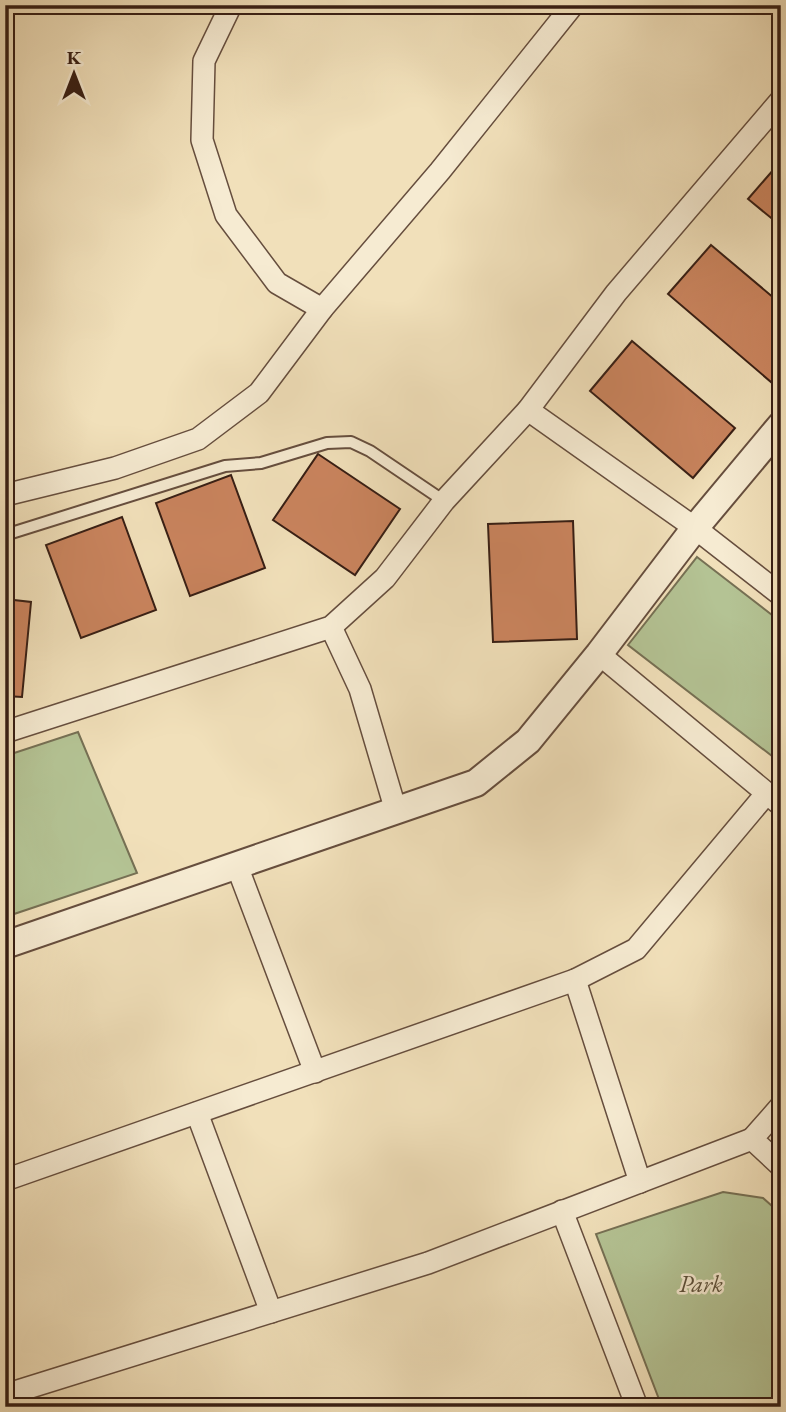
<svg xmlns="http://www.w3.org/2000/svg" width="786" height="1412" viewBox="0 0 786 1412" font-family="'EB Garamond',serif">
<rect width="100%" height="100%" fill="#f1e0ba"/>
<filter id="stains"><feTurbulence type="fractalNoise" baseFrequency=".00286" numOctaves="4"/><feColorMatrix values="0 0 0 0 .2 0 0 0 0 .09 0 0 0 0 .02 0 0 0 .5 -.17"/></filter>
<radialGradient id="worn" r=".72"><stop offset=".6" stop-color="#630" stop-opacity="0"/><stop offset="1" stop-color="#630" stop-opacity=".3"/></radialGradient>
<!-- green -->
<g fill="#b4c394" stroke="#767054" stroke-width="2">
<path d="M697 557 781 622V763L628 645Z"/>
<path d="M78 732 137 873 5 917V756Z"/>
<path d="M723 1192 763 1198 781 1214V1407H662L596 1234Z"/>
</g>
<!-- building -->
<g fill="#ca845e" stroke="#371e14" stroke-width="2">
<path d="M781 161V226L748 199Z"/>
<path d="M711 245 781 304V371L771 382 668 294Z"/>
<path d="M632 341 735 428 693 478 590 391Z"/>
<path d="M318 454 400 509 355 575 273 520Z"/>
<path d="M231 475 265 568 190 596 156 503Z"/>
<path d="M122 517 156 610 81 638 46 545Z"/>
<path d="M573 521 577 639 493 642 488 524Z"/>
<path d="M5 599 31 602 22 697 5 696Z"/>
</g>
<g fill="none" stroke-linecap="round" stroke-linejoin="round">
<defs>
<path id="service" d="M5 535 225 466 261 463 327 443 351 442 370 451 444 501"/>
<g id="minor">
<path d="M231 5 204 61 202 140 226 215 277 283 322 309"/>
<path d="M528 410 695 528 781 595"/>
<path d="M5 495 115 468 198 439 259 393 322 309 440 171 573 5"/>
<path d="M331 627 360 689 396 811"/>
<path d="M599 654 781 805"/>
<path d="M5 732 331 627 385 578 444 501 528 410 616 293 781 100"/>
<path d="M237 866 315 1072"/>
<path d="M575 980 640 1182"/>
<path d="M781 1106 752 1139 781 1166"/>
<path d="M197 1113 271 1312"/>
<path d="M5 1180 575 980 636 949 766 794"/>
<path d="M562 1211 637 1407"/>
<path d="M5 1395 428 1263 752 1139"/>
</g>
<path id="tertiary" d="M5 945 476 783 528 741 599 654 695 528 781 425"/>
</defs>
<!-- service casing -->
<use href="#service" stroke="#664e3e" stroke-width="14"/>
<!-- minor casing -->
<use href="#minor" stroke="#664e3e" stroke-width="24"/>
<!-- tertiary casing -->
<use href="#tertiary" stroke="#664e3e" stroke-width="30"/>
<!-- service -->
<use href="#service" stroke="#f6ebd2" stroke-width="10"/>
<!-- minor -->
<use href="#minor" stroke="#f6ebd2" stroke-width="21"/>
<!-- tertiary -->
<use href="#tertiary" stroke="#f6ebd2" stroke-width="26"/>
</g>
<g text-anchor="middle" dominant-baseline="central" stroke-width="5" stroke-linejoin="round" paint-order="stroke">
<!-- park labels -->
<g font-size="24" font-style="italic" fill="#5c503a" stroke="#f6ebd2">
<text x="701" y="1283">Park</text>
</g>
</g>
<!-- margin -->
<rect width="786" height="1412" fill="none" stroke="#f1e0ba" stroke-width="28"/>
<rect x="7" y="7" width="772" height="1398" fill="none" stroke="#371e14" stroke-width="3.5"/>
<rect x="14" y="14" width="758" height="1384" fill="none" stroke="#371e14" stroke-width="2"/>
<!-- north arrow -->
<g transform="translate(74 74)" stroke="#f6ebd2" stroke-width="5" paint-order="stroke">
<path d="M0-5L12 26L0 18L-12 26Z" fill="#371e14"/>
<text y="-10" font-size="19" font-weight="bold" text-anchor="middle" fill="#371e14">K</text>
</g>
<rect width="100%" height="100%" filter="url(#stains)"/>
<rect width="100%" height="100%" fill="url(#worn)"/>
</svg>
